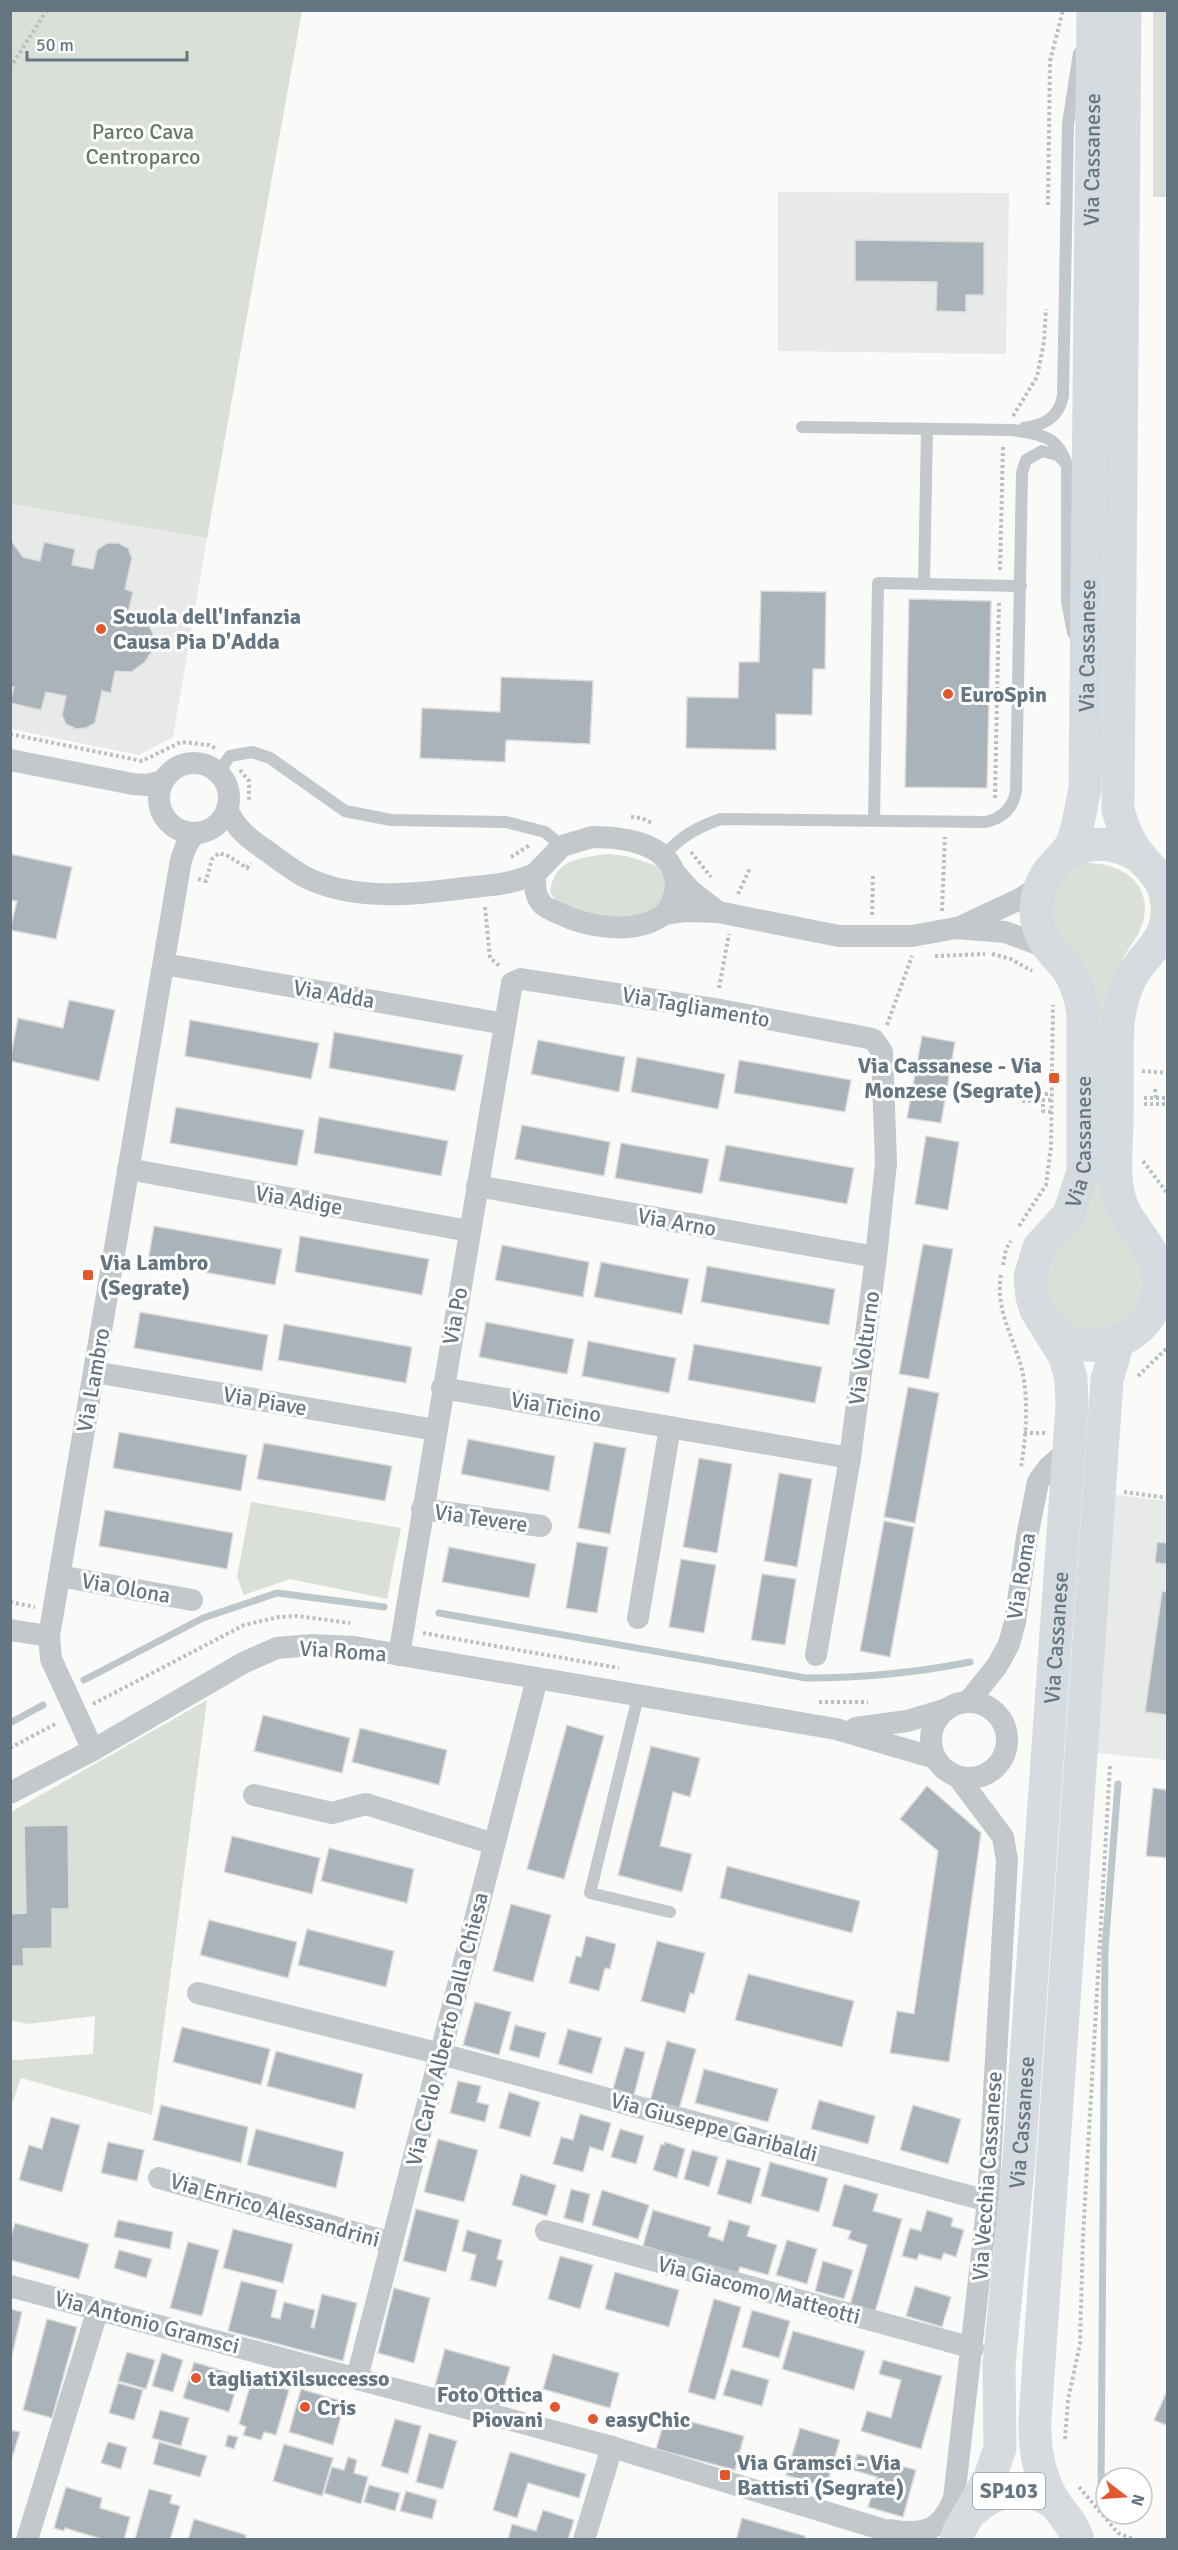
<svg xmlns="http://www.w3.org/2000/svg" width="1178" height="2550" viewBox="0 0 1178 2550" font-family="Signika,sans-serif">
<rect width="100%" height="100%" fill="#fafaf8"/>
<!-- built -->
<g fill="#e8e9e9">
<path d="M778 192 1009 193 1006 354 778 351Z"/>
<path d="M10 504 207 538 173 737 139 755 11 729Z"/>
<path d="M1109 1494 1167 1501V1760L1097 1753Z"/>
</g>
<!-- green -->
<g fill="#dadfd7">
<path d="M10 11H302L207 538 11 504Z"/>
<rect x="1153" y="11" width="14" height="186"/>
<path d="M607 854 626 856 658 866 671 890 652 912 607 921 557 901 550 893C554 859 579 858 607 854Z"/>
<path d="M1088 863C1122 863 1153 884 1143 922 1139 937 1126 950 1120 964L1112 1093 1147 1280 1132 1318 1093 1334 1051 1313 1041 1275 1089 1189 1058 935C1043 902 1055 876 1088 863Z"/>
<path d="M251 1502 401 1528 387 1599 290 1579 244 1595 237 1577Z"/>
<path d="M207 1700 152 2115 21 2078 11 2107V2059L17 2060 93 2054 95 2016 28 2024 11 2020V1812Z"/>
</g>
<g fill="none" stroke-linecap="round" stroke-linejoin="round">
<!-- stream -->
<g stroke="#bbc7cb" stroke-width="7">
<path d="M439 1613 806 1678C862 1678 915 1673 970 1662"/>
<path d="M84 1680 203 1618 277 1593 384 1607"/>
<path d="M10 1723 43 1705"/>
<path d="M1101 2489 1105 1949 1118 1784"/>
</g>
</g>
<!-- building -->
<g fill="#aab3b9" stroke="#dcdcda" stroke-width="1.5">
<path d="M855 240 984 242V295H966V312L936 311 937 282 855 281Z"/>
<path d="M10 539 23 557 40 561 44 542 75 549 72 565 93 569 97 550 107 543H118L128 548 132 558 125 589 133 592 128 613 146 619 153 634V650L144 663 131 672 115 671 111 693 102 691 95 723 86 728 76 729 66 724 62 715 66 696 46 692 41 710 10 703 14 687H10Z"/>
<path d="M761 591 826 592 825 669H813L812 715 776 714V750L686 748 687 697 738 698 739 662H759Z"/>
<path d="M909 599 991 601 987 788 905 787Z"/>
<path d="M501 677 593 681 590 744 506 740 505 762 420 758 422 708 500 712Z"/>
<path d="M10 854 72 867 56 939 10 930 17 901 10 900Z"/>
<path d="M69 1000 115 1010 99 1081 10 1061 18 1018 63 1028Z"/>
<path d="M190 1020 319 1043 311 1079 185 1056Z"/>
<path d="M334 1032 463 1055 455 1091 329 1068Z"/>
<path d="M922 1036 955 1042 941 1123 907 1118Z"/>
<path d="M538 1040 625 1057 619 1092 531 1074Z"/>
<path d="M637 1057 725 1074 718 1109 631 1092Z"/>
<path d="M739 1060 851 1080 845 1112 734 1093Z"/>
<path d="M176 1107 304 1130 297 1166 170 1143Z"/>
<path d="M319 1117 448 1141 441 1176 314 1153Z"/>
<path d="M522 1125 610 1142 604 1176 515 1159Z"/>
<path d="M926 1136 959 1142 948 1210 915 1204Z"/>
<path d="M621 1143 709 1159 702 1194 615 1178Z"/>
<path d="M726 1145 854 1168 847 1204 719 1181Z"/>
<path d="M154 1226 282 1249 275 1285 148 1262Z"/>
<path d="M300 1236 429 1259 422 1295 295 1272Z"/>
<path d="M923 1244 953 1249 929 1379 899 1374Z"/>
<path d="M502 1245 589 1262 583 1297 495 1280Z"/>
<path d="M601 1262 689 1279 682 1314 594 1297Z"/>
<path d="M707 1266 835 1289 829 1325 701 1302Z"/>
<path d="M140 1312 268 1335 262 1371 134 1348Z"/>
<path d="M486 1322 574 1339 567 1374 479 1357Z"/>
<path d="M284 1324 412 1347 406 1383 278 1360Z"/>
<path d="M588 1341 676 1358 669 1393 582 1376Z"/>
<path d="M694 1344 822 1367 815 1403 688 1380Z"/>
<path d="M908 1387 939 1393 915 1523 884 1517Z"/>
<path d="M119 1432 247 1455 241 1491 113 1468Z"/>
<path d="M468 1439 555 1456 549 1491 461 1474Z"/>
<path d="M594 1442 626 1448 610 1534 578 1528Z"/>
<path d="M264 1443 392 1466 385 1501 257 1479Z"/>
<path d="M699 1458 732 1464 717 1553 683 1547Z"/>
<path d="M779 1473 812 1479 797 1567 764 1561Z"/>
<path d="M105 1510 233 1533 227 1569 99 1546Z"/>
<path d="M884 1521 914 1527 890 1657 860 1651Z"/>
<path d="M577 1542 608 1547 597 1613 566 1608Z"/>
<path d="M1157 1542 1168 1543V1564L1155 1563Z"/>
<path d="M449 1547 536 1564 529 1598 442 1582Z"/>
<path d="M681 1559 716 1565 704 1633 669 1627Z"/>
<path d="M762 1574 796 1579 785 1645 751 1640Z"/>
<path d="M1162 1591 1168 1592V1715L1145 1712Z"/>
<path d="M263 1715 350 1738 342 1773 254 1751Z"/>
<path d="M567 1725 604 1736 564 1879 527 1869Z"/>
<path d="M360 1728 447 1750 439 1785 352 1762Z"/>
<path d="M651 1746 700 1758 690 1797 673 1792 660 1846 692 1854 682 1892 618 1875Z"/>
<path d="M927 1786 981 1833 949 2062 890 2053 897 2011 914 2014 938 1851 900 1819Z"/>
<path d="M1153 1788 1168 1790V1858L1146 1856Z"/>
<path d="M68 1825 69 1909H52V1948L23 1949 24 1966H10V1914L26 1913 24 1826Z"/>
<path d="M232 1836 320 1858 312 1894 224 1872Z"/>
<path d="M329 1848 414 1869 407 1903 321 1881Z"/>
<path d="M727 1866 860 1901 852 1933 720 1898Z"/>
<path d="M511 1904 551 1915 533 1982 493 1971Z"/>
<path d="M209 1920 297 1942 288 1978 200 1955Z"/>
<path d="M307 1929 394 1951 386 1987 298 1965Z"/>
<path d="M586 1936 616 1944 610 1969 605 1968 599 1991 569 1983 576 1956 581 1957Z"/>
<path d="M657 1941 705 1953 694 1994 690 1993 685 2013 641 2001Z"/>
<path d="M748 1974 854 2001 842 2047 735 2020Z"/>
<path d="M475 2002 511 2012 499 2055 463 2045Z"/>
<path d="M515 2025 546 2033 539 2058 509 2050Z"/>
<path d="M182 2027 270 2049 261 2085 173 2062Z"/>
<path d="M568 2029 602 2038 592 2074 558 2064Z"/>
<path d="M667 2041 696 2049 679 2109 650 2101Z"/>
<path d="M625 2047 645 2052 634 2095 613 2089Z"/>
<path d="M276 2051 363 2074 355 2109 267 2086Z"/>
<path d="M704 2069 778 2089 768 2122 695 2103Z"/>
<path d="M458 2081 481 2086 477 2102 489 2105 485 2122 450 2113Z"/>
<path d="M509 2092 540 2102 530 2137 499 2128Z"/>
<path d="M819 2100 875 2116 868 2144 811 2129Z"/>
<path d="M161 2105 248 2127 241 2163 153 2140Z"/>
<path d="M913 2105 961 2119 948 2164 900 2150Z"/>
<path d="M580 2114 611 2123 603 2151 590 2147 583 2172 553 2164 561 2137 573 2140Z"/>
<path d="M51 2117 80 2125 62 2192 19 2180 29 2145 42 2149Z"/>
<path d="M256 2129 344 2152 336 2188 247 2165Z"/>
<path d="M620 2129 644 2136 636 2164 611 2157Z"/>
<path d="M438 2139 478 2150 464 2202 424 2192Z"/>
<path d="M108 2142 144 2150 137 2181 101 2173Z"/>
<path d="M665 2142 685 2149 677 2178 653 2170 661 2144 664 2145Z"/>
<path d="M692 2150 718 2157 709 2187 684 2179Z"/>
<path d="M727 2159 761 2168 751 2204 717 2194Z"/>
<path d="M770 2162 828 2178 819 2212 761 2196Z"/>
<path d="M521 2174 556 2185 547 2216 512 2205Z"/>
<path d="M844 2184 878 2194 873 2211 902 2219 875 2312 850 2305 867 2245 848 2239 851 2231 832 2226Z"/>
<path d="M571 2189 590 2194 583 2223 564 2218Z"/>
<path d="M602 2190 649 2205 638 2239 592 2225Z"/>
<path d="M416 2209 459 2220 446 2272 403 2261Z"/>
<path d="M653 2210 711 2227 708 2236 723 2241 729 2220 750 2226 747 2236 777 2245 768 2275 740 2267 738 2273 643 2246Z"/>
<path d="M927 2210 953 2218 951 2226 964 2230 956 2257 944 2253 941 2260 919 2254 917 2260 902 2256 910 2228 921 2231Z"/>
<path d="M118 2220 173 2232 170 2249 114 2237Z"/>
<path d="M15 2223 89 2244 79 2279 10 2260V2239Z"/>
<path d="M233 2229 293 2244 283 2283 223 2268Z"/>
<path d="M467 2230 502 2240 497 2259 503 2261 496 2287 470 2280 476 2255 462 2251Z"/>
<path d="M787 2240 817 2249 807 2284 776 2275Z"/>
<path d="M188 2242 219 2250 202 2316 170 2308Z"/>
<path d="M119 2250 152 2259 146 2278 114 2268Z"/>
<path d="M560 2256 593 2265 580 2309 548 2299Z"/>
<path d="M823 2261 853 2270 844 2299 815 2291Z"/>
<path d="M615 2272 679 2290 669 2327 605 2309Z"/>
<path d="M241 2281 277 2290 271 2317 280 2319 284 2302 315 2310 311 2327 314 2328 322 2294 357 2303 343 2361 228 2331Z"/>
<path d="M915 2286 951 2297 942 2327 906 2316Z"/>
<path d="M394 2288 430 2298 414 2363 378 2353Z"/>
<path d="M714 2299 741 2307 715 2400 688 2392Z"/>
<path d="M10 2309 22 2312 11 2359 10 2358Z"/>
<path d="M752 2310 790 2321 779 2358 742 2347Z"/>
<path d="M47 2319 77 2327 52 2418 23 2410Z"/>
<path d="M793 2331 865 2351 854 2390 782 2369Z"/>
<path d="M445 2349 510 2367 499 2406 434 2389Z"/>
<path d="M127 2352 155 2360 146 2389 118 2381Z"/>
<path d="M162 2353 183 2360 173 2392 152 2386Z"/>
<path d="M553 2354 619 2373 610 2408 543 2389Z"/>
<path d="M883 2360 942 2376 921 2449 861 2431 867 2411 891 2418 901 2380 879 2374Z"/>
<path d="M194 2362 240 2376 229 2412 183 2398Z"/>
<path d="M731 2369 769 2380 762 2406 723 2395Z"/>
<path d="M252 2379 289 2390 276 2435 264 2432 261 2440 243 2435 246 2427 239 2424Z"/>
<path d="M118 2383 143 2390 134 2420 109 2413Z"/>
<path d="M301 2389 345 2402 333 2445 289 2432Z"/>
<path d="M1168 2389V2426L1154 2420Z"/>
<path d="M160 2410 189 2418 181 2446 152 2438Z"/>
<path d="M666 2415 744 2436 735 2470 656 2449Z"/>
<path d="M395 2419 421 2426 408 2474 381 2466Z"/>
<path d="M800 2428 840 2440 826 2487 786 2475Z"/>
<path d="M10 2430 20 2432 10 2464Z"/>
<path d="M429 2433 457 2441 443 2489 416 2482Z"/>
<path d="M228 2435 238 2437 234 2449 225 2446Z"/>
<path d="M108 2442 127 2447 121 2469 101 2463Z"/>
<path d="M159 2442 207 2456 200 2477 153 2464Z"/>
<path d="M284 2444 333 2458 322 2496 273 2481Z"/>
<path d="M510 2452 586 2474 579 2498 528 2483 517 2518 493 2510Z"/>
<path d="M857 2454 916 2470 903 2517 868 2507 877 2477 853 2470Z"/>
<path d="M348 2457 357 2460 354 2473 368 2477 361 2504 324 2493 332 2467 344 2470Z"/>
<path d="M369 2485 400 2493 395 2511 364 2502Z"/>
<path d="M66 2487 102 2498 100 2508 130 2517 124 2540H105L65 2528 64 2531 54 2528Z"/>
<path d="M149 2489 172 2495 170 2503 180 2506 170 2540 135 2539Z"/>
<path d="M406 2491 437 2500 432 2519 400 2511Z"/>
<path d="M543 2510 574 2520 568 2540H508L512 2524 536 2531Z"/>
<path d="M742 2518 805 2536 804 2540H736Z"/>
<path d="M194 2519 246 2535 245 2540H188Z"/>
</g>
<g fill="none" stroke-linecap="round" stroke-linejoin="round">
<!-- path -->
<g stroke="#bbbfc2" stroke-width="4" stroke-dasharray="3 3" stroke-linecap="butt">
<path d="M10 68 47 10"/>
<path d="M1048 205 1050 61 1063 10"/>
<path d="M1013 416 1037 377 1044 342 1046 309"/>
<path d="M1000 570 1003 446"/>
<path d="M10 734 142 761 181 742 209 745 217 749"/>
<path d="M240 770 249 781V801"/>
<path d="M995 798 999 602"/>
<path d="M631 817 641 818 652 823"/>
<path d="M691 852 711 877"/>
<path d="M511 857 530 845"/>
<path d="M198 879 206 881 212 859 219 853 228 856 247 868 251 863"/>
<path d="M738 894 750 868"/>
<path d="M485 907 490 958 500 966"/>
<path d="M942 911 945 837"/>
<path d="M872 915 873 874"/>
<path d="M992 954 1011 959 1032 971"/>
<path d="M935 956 985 954"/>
<path d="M719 988 729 934"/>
<path d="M887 1025 912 956"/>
<path d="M1142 1071 1168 1073"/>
<path d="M1144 1098H1156L1155 1089"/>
<path d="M1156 1098H1168"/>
<path d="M1043 1100 1021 1101 1020 1094H1051"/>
<path d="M1144 1104H1168"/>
<path d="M1051 1112 1043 1111V1100H1053"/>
<path d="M1143 1161 1168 1194"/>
<path d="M1019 1226 1046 1185 1051 1147 1053 1005"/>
<path d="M1003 1265 1006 1249 1011 1241"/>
<path d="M1001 1275C995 1310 1014 1337 1022 1370 1029 1400 1026 1437 1021 1467"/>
<path d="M1138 1376 1168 1347"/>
<path d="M1024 1433H1045"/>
<path d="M1124 1492 1168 1498"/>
<path d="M10 1602 35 1607"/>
<path d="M423 1633 619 1668"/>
<path d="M819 1702H868"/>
<path d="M93 1704 244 1625 279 1617 297 1616 350 1623"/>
<path d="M10 1748 57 1723"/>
<path d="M1065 2439 1068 2400 1080 2344 1083 2236 1110 1765"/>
<path d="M1079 2487 1118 2533 1135 2540"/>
</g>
<!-- lane -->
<g stroke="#c3c8cc" stroke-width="12">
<path d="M802 427 1013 430C1040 435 1057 434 1067 465V601L1073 633"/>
<path d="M1024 428C1045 425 1059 417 1063 396L1068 124 1079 53"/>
<path d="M924 584 927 429"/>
<path d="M218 773 230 756 252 752 270 758 345 811 391 820 506 822 545 832 562 846"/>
<path d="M874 820 878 583 1021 586"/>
<path d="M663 856C682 836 695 828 721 819L986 822C1003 818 1013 808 1016 791L1022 473 1026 460 1042 451 1058 455 1067 465"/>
<path d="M638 1697 590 1893 670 1912"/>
</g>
<!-- street -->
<g stroke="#c3c8cc" stroke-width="22">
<path d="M10 760 133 784 148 785 163 781"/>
<circle cx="194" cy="798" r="35"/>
<path d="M227 809C236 829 249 839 267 851 279 860 292 870 305 877 353 901 413 895 464 888 492 885 509 885 535 874"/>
<path d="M592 837C625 837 676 844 676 886 675 896 671 909 663 915 634 936 587 927 558 913 553 910 545 908 542 904 534 895 535 885 535 874L562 846Z"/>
<path d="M676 874 691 891 718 912"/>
<path d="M664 914 685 911 718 912 839 936H912L956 928 1005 932 1048 948"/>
<path d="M958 928 1020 899 1041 885"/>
<path d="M164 964 505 1024"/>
<path d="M128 1169 469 1231"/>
<path d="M477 1186 876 1257"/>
<path d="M94 1372 436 1430"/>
<path d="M442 1388 850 1458"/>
<path d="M422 1509 541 1526"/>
<path d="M59 1576 192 1600"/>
<path d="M638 1618 670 1427"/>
<path d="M10 1630 49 1636"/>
<path d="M399 1655 512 983 521 979 715 1009 868 1038 874 1040 882 1052 886 1163 876 1257 850 1458 816 1655"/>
<path d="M968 1702 997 1666 1009 1644 1015 1622 1027 1537 1038 1482 1048 1468 1069 1449"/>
<circle cx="969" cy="1740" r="38"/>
<path d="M856 1728 907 1721 947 1709"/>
<path d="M93 1750 51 1659 49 1636 181 860 186 846 195 833"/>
<path d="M10 1793 93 1750 245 1662 277 1648 312 1645 354 1647 836 1729 935 1758"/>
<path d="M254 1795 332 1813 366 1804 494 1844"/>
<path d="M198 1993 441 2054 988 2201"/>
<path d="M159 2178 392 2243"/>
<path d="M546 2231 973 2348"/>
<path d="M10 2286 612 2447 881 2529 906 2540"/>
<path d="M357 2378 537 1679"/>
<path d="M890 2530C924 2536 941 2531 954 2498L988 2201 1007 1860 1003 1837 958 1777"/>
<path d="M27 2540 98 2309"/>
<path d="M584 2540 612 2447"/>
</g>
<!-- primary -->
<g stroke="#d6dbdf" stroke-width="33">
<path d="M1058 861C1086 839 1109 840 1140 856"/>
<path d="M1047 1325C1086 1367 1159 1340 1159 1282 1160 1247 1127 1229 1119 1197 1113 1172 1117 1145 1117 1120 1118 1088 1116 1055 1118 1024 1120 1007 1125 986 1134 972 1150 949 1170 936 1167 905 1165 878 1153 873 1139 855 1128 841 1123 827 1118 810L1125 10"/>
<path d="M971 2512C998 2487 1023 2484 1055 2503"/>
<path id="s1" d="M956 2540 959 2531 990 2477 1000 2448 999 2365 1019 2159 1072 1406 1071 1378 1064 1355 1036 1310 1032 1297 1030 1277 1039 1247 1069 1214 1083 1172V1012C1080 996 1076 979 1065 966 1054 953 1044 945 1039 928 1033 910 1037 887 1049 871 1056 862 1067 854 1072 843 1079 827 1081 806 1085 789L1093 10"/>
<path d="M1078 2540C1073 2523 1062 2514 1053 2500 1039 2476 1034 2447 1035 2419L1107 1380 1118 1342"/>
</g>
</g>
<!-- markers -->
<g fill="#e4572e" stroke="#fff" stroke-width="2">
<circle cx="101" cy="629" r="6"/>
<circle cx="948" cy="694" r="6"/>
<rect x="1048" y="1072" width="12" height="12" rx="3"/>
<rect x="82" y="1269" width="12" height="12" rx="3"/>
<circle cx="196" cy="2378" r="6"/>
<circle cx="305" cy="2407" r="6"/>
<circle cx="555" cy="2407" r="6"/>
<circle cx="593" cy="2419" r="6"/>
<rect x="719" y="2469" width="12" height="12" rx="3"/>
</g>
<g text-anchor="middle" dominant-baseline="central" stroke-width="6" stroke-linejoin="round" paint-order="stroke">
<!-- shield labels -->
<rect fill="#fff" stroke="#939fa8" stroke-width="1.5" x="973" y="2473" width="72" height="36" rx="4.5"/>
<g font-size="21" font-weight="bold" fill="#657683">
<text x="1009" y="2491">SP103</text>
</g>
<!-- park labels -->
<g font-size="22" fill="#687a64" stroke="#fff">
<text x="143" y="131">Parco Cava<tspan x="143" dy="25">Centroparco</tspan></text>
</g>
<!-- street labels -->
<g font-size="22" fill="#657683" stroke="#fff">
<text stroke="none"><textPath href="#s1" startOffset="2444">Via Cassanese</textPath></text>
<text stroke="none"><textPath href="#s1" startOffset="1958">Via Cassanese</textPath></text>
<text transform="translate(334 994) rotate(10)">Via Adda</text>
<text transform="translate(696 1007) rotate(10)">Via Tagliamento</text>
<text stroke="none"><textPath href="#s1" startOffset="1436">Via Cassanese</textPath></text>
<text transform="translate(299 1200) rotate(10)">Via Adige</text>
<text transform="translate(677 1222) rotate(10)">Via Arno</text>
<text transform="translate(455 1316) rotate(-80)">Via Po</text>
<text transform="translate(864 1348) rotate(-82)">Via Volturno</text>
<text transform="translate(93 1380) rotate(-80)">Via Lambro</text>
<text transform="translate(265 1401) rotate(10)">Via Piave</text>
<text transform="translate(556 1407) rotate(10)">Via Ticino</text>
<text transform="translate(481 1518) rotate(8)">Via Tevere</text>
<text transform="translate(1021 1576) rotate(-81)">Via Roma</text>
<text transform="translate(126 1588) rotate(10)">Via Olona</text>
<text stroke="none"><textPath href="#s1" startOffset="915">Via Cassanese</textPath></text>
<text transform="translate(343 1651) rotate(4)">Via Roma</text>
<text transform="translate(447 2029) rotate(-76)">Via Carlo Alberto Dalla Chiesa</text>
<text stroke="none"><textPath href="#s1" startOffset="429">Via Cassanese</textPath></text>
<text transform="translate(714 2127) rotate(15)">Via Giuseppe Garibaldi</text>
<text transform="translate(987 2176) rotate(-86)">Via Vecchia Cassanese</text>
<text transform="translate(275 2210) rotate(16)">Via Enrico Alessandrini</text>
<text transform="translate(759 2290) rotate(15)">Via Giacomo Matteotti</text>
<text transform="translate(147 2322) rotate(15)">Via Antonio Gramsci</text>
</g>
<!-- poi labels -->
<g font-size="22" font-weight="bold" fill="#657683" stroke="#fff" text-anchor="start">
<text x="113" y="616">Scuola dell'Infanzia<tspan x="113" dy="25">Causa Pia D'Adda</tspan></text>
<text x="960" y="694">EuroSpin</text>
<text x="1042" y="1065" text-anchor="end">Via Cassanese - Via<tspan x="1042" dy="25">Monzese (Segrate)</tspan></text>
<text x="100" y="1262">Via Lambro<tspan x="100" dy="25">(Segrate)</tspan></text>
<text x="208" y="2378">tagliatiXilsuccesso</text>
<text x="543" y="2394" text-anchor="end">Foto Ottica<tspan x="543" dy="25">Piovani</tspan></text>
<text x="317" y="2407">Cris</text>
<text x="605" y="2419">easyChic</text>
<text x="737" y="2462">Via Gramsci - Via<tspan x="737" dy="25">Battisti (Segrate)</tspan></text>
</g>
</g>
<!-- border -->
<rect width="1178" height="2550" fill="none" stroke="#657683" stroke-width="24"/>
<!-- north arrow -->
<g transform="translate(1124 2496) rotate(107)"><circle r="28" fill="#ffffff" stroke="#c1c8cd" stroke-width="1.5"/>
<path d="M0-4.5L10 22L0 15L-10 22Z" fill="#e4572e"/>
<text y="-9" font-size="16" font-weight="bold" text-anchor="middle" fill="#657683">N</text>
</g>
<!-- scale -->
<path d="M27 51v9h160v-9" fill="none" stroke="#657683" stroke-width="3"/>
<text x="36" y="51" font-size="18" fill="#657683" stroke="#ffffff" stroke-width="4.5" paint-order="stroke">50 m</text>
</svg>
